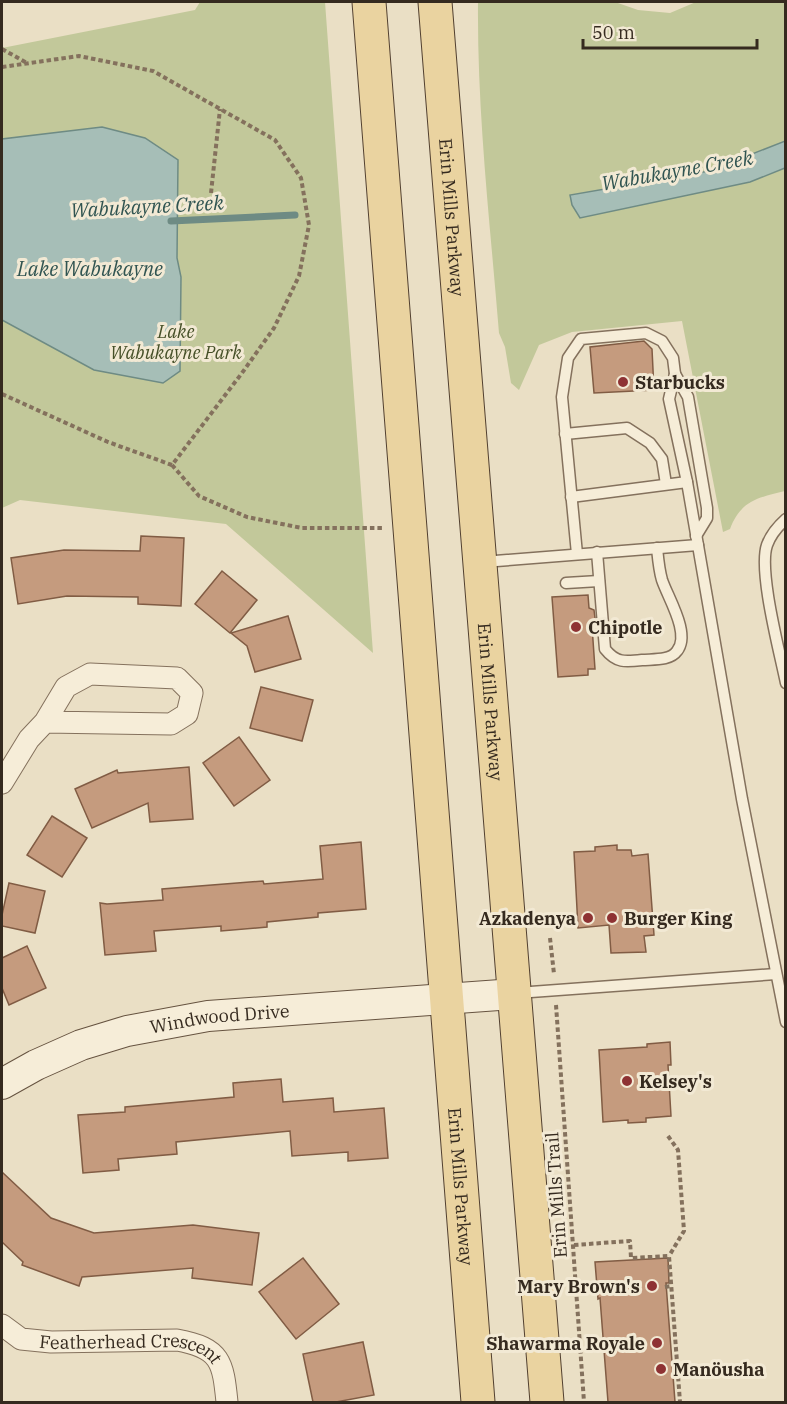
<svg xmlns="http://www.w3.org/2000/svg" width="787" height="1404" viewBox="0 0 787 1404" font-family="'IBM Plex Serif',serif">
<rect width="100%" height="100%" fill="#eadfc5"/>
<!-- green -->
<g fill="#c2c89a">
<path d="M200 2H325L373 653 226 524 20 500 2 508V48L195 10Z"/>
<path d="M478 2H615L638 10 670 13 696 2H785V141L709 171 570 195 580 218 750 182 785 168V491C758 498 741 500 730 529L723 532 682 321 572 332 539 345 519 390 511 383 505 347 499 333C490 222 477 113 478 2Z"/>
</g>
<!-- water -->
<g fill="#a6beb7" stroke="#6e8b84" stroke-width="1.5">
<path d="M102 127 145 138 178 160 177 258 181 277 180 371 163 383 94 370 2 320V139Z"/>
<path d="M785 141V168L750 182 580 218 572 205 570 195 709 171Z"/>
</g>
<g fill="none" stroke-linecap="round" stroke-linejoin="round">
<!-- stream -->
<path stroke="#6e8b84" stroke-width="7" d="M171 221 295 215"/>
</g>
<!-- building -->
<g fill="#c59b7e" stroke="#815c44" stroke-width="1.5">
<path d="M644 341 652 349 654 390 594 393 590 347Z"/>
<path d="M141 536 184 538 181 606 138 604V597L67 596 18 604 11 558 64 550 140 551Z"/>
<path d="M222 571 257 600 230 633 195 604Z"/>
<path d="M588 595 589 608 594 610 596 626H592L595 669H588V675L558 677 552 597Z"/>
<path d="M288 616 301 659 255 672 247 646 231 633Z"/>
<path d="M261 687 313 700 302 741 250 728Z"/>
<path d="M239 737 270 780 234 806 203 763Z"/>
<path d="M189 767 193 819 150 822 148 803 92 828 75 789 117 770 118 773Z"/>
<path d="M52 816 87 838 62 877 27 855Z"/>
<path d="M361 842 366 909 318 913V917L267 922V927L221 931V926L154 931 156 951 105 955 100 903 107 904 163 900 162 889 263 881 264 884 323 879 320 846Z"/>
<path d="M617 845V850H631L632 856 648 854 654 935 644 936 646 952 611 953 609 925 578 928 574 852 595 851V847Z"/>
<path d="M9 883 45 891 35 933 2 926V915Z"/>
<path d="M27 946 46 988 9 1005 2 988V958Z"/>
<path d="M670 1042 671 1065H668L671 1116 646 1118V1122L628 1123V1120L603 1122 599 1050 647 1047V1044Z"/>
<path d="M281 1079 283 1102 333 1098 334 1112 384 1108 388 1158 348 1161V1152L292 1156 290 1131 176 1142 177 1154 118 1159 119 1170 83 1173 78 1115 125 1112V1107L234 1097 233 1083Z"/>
<path d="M2 1172 51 1218 94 1233 193 1225 259 1233 252 1285 192 1278 193 1268 82 1277 79 1286 22 1265 23 1262 2 1242Z"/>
<path d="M303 1258 339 1304 296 1339 259 1292Z"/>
<path d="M668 1258 669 1283H666L675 1402H608L600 1298 598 1299 595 1262Z"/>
<path d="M363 1342 374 1395 336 1402H313L303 1354Z"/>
</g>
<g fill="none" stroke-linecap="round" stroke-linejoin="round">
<defs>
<g id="lane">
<path d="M675 374 688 397 707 508V518L696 536"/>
<path d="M565 434 627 428 650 443 662 459 666 484"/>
<path d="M571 497 687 482"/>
<path d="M786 519C777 527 771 534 767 545 758 571 780 653 786 683"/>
<path d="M597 552 605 649C616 663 625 662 642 660 653 659 670 661 677 651 691 634 668 598 662 580 659 570 658 558 657 548"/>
<path d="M577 554 562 397 568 358 581 339 646 333 662 341 673 358 675 374 669 399 687 482 742 799 786 1022"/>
<path d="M483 562 698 545"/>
<path d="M566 583 599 581"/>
<path d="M517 993 776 974"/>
</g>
<g id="street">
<path d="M2 783 29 739 45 722 66 687 90 674 177 678 192 693 187 714 171 724 45 722"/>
<path id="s1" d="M2 1325 21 1339 51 1342 177 1340C221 1348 223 1362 227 1402"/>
</g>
<g id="secondary">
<path id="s2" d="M2 1084 36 1065 81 1045 127 1031 208 1016 514 994"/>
</g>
<g id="primary">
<path id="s3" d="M369 2 478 1402"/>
<path id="s4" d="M435 2 547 1402"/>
</g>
</defs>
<!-- lane casing -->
<use href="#lane" stroke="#84715d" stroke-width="13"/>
<!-- street casing -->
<use href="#street" stroke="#84715d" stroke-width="23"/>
<!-- secondary casing -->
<use href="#secondary" stroke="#665340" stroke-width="32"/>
<!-- primary casing -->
<use href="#primary" stroke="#524030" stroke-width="35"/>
<!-- path -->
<g stroke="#84715d" stroke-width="4" stroke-dasharray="4.5 3" stroke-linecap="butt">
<path d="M2 49 27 63"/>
<path d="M2 67 79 56 153 71 275 140 301 178 309 225 299 276 274 328 242 373 172 465"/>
<path d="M211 193 220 109"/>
<path d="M2 394 108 442 172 465"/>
<path d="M172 465 199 496 247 517 302 528H382"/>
<path d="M550 938 554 974"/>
<path d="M556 1005 584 1402"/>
<path d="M668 1136 678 1150 684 1231 669 1256"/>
<path d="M574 1245 630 1241 631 1258 669 1256 680 1402"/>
<path d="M665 1287 671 1286"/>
</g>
<!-- lane -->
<use href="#lane" stroke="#f6edd8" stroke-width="10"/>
<!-- street -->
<use href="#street" stroke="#f6edd8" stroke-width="21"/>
<!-- secondary -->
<use href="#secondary" stroke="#f6edd8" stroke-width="30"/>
<!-- primary -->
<use href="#primary" stroke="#ead3a0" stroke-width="33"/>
</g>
<!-- markers -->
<g fill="#8e3233" stroke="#f2e9d4" stroke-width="2">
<circle cx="623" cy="382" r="6"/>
<circle cx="576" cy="627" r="6"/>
<circle cx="588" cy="918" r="6"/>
<circle cx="612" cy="918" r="6"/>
<circle cx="627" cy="1081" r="6"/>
<circle cx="652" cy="1286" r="6"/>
<circle cx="657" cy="1343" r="6"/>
<circle cx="661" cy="1369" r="6"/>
</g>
<g text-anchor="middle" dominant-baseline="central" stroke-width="6" stroke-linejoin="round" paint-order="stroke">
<!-- street labels -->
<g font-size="18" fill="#352a1f" stroke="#f2e9d4">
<text stroke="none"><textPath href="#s4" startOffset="216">Erin Mills Parkway</textPath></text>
<text stroke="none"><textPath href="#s4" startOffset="702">Erin Mills Parkway</textPath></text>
<text stroke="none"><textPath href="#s2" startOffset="230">Windwood Drive</textPath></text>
<text stroke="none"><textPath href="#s3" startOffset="1188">Erin Mills Parkway</textPath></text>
<text transform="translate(556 1195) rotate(-94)">Erin Mills Trail</text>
<text stroke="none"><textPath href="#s1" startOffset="135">Featherhead Crescent</textPath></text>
</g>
<!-- park labels -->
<g font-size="18" font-style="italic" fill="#465028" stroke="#f2e9d4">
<text x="176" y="331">Lake<tspan x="176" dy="21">Wabukayne Park</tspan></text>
</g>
<!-- poi labels -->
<g font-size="18" font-weight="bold" fill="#352a1f" stroke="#f2e9d4" text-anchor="start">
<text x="635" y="382">Starbucks</text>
<text x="588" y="627">Chipotle</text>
<text x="576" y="918" text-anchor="end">Azkadenya</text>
<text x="624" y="918">Burger King</text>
<text x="639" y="1081">Kelsey's</text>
<text x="640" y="1286" text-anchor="end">Mary Brown's</text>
<text x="645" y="1343" text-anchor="end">Shawarma Royale</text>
<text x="673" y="1369">Manöusha</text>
</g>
<!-- water labels -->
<g font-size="20" font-style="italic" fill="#305451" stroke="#f2e9d4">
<text transform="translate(677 170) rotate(-10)">Wabukayne Creek</text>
<text transform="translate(147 206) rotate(-3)">Wabukayne Creek</text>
<text x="90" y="268">Lake Wabukayne</text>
</g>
</g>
<!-- border -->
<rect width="787" height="1404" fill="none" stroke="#352a1f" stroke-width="6"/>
<!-- scale -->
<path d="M583 39v9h174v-9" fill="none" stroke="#352a1f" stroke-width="3"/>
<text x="592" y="39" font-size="18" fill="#352a1f" stroke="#f2e9d4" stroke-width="4.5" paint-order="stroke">50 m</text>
</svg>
